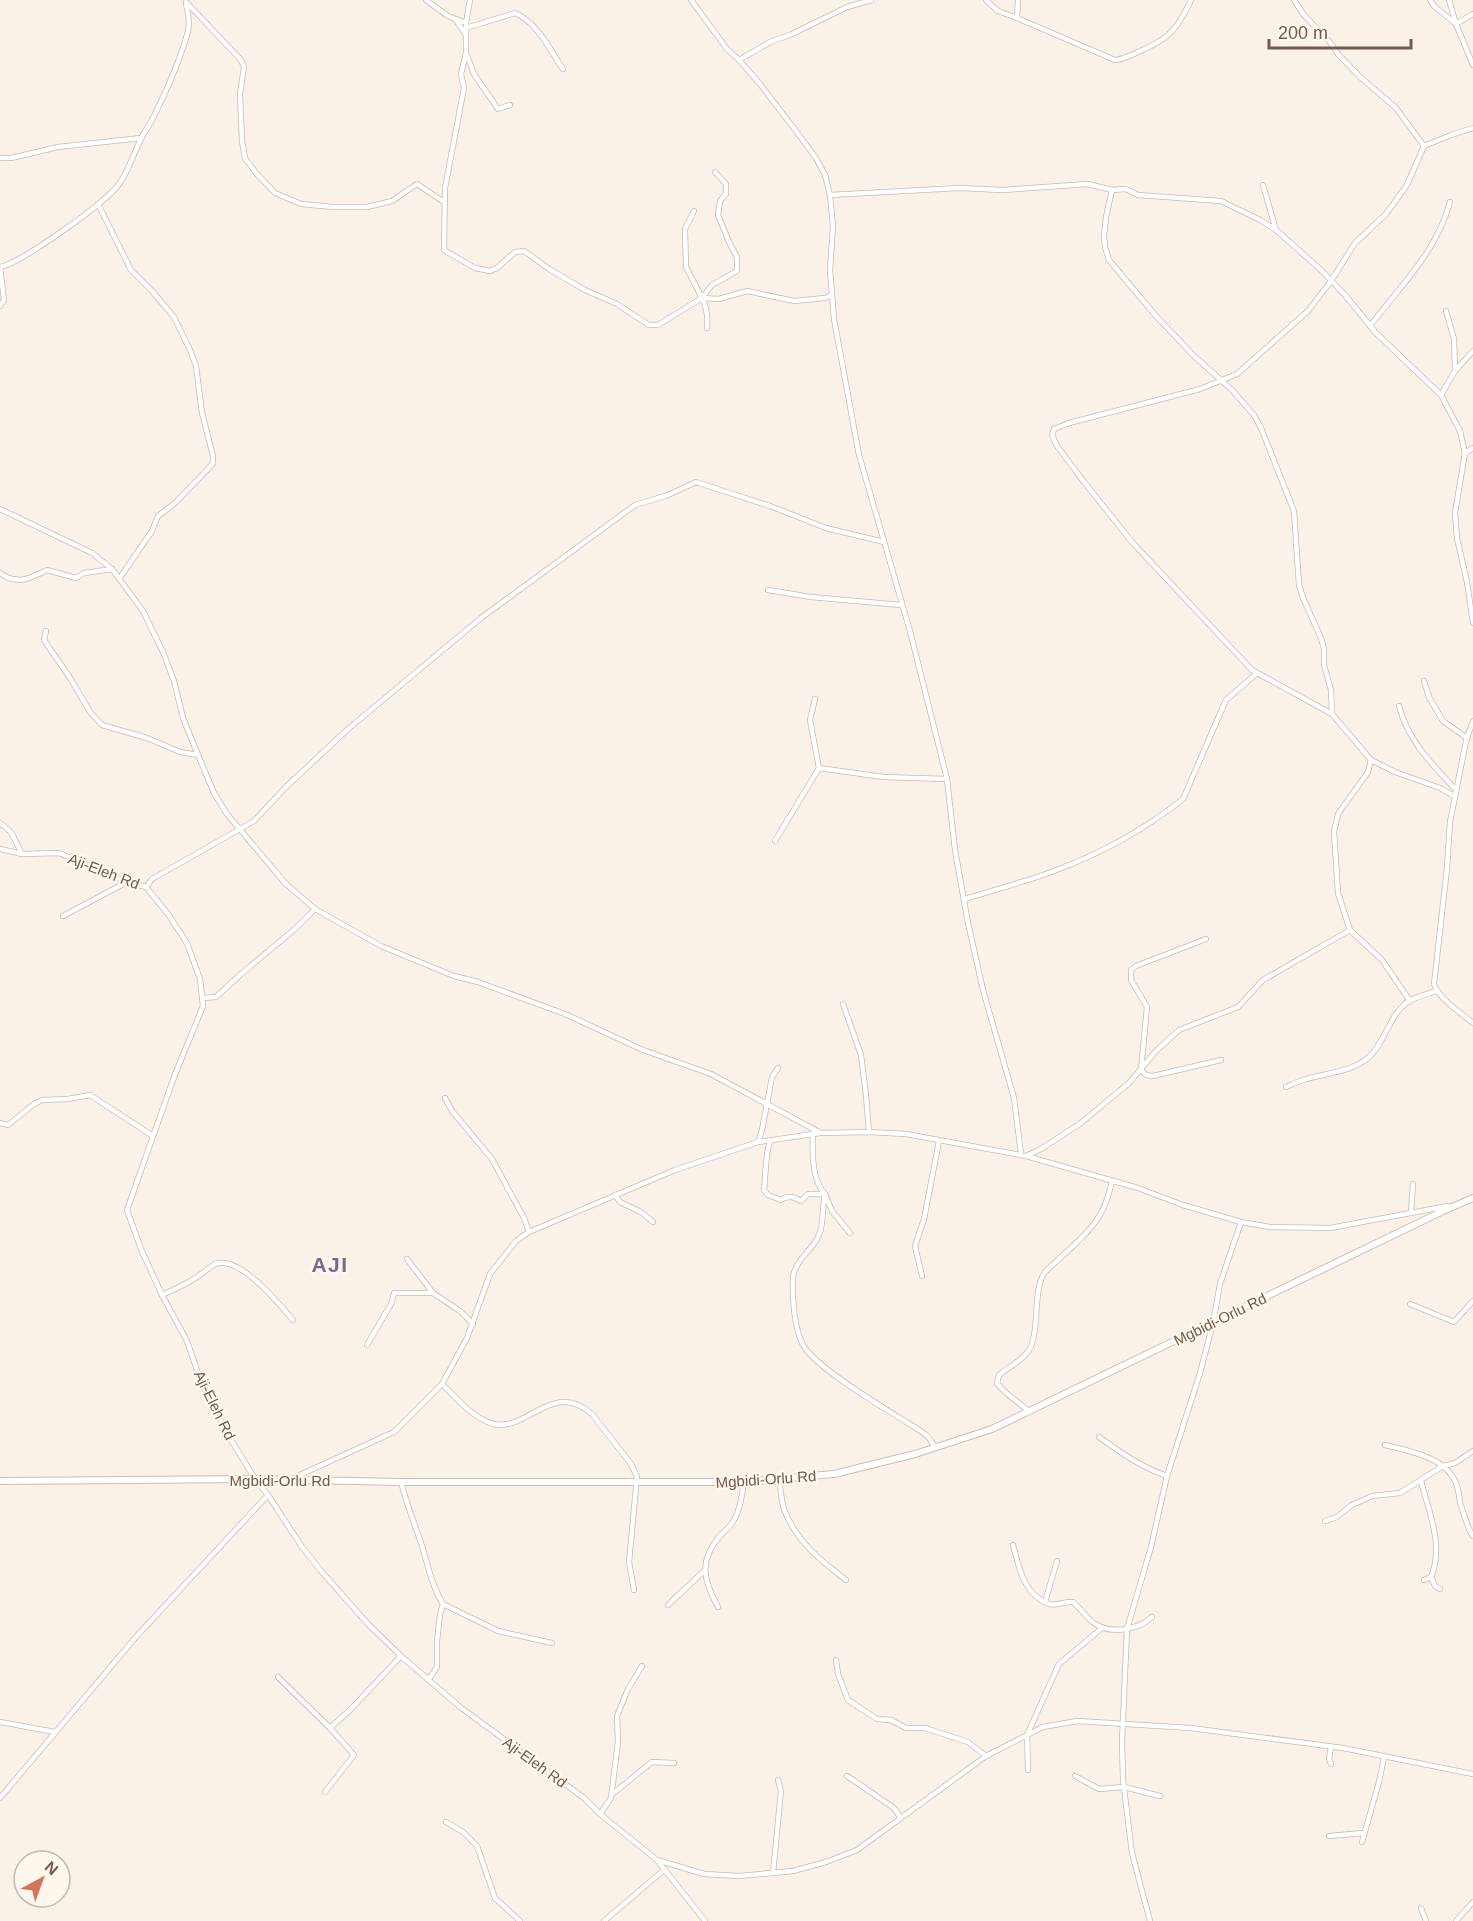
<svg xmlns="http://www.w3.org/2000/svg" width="1473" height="1921" viewBox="0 0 1473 1921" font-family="Arial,sans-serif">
<rect width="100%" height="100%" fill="#faf2e8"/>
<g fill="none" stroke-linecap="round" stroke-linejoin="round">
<defs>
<g id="street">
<path d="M426 0 448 16 466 23"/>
<path d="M470 0 466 23V53L461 74 464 88 445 188 444 249 447 252 475 268 490 271 497 268 515 252 524 251 549 269 585 290 617 304 649 325H658L702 298 719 299 747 291 794 301 825 298 832 295"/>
<path d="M691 0 727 49 739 60 760 84 796 131 816 158 825 175 830 195 833 226 830 270 834 319 859 455 910 631 947 779 955 850 968 923 983 990 1014 1098 1021 1154"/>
<path d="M986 0 998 11 1017 18 1018 0"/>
<path d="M1294 0 1304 15 1329 41 1338 54 1359 76 1396 108 1424 146"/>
<path d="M1430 0 1434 6 1456 24 1473 65"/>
<path d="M1449 0 1456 24 1473 14"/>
<path d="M186 2 241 60 244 67 240 94 242 141 245 158 256 173 275 193 301 204 333 207H367L392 201 417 184 444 202"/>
<path d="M1017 18 1115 60C1124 59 1130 56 1138 52 1169 39 1177 30 1191 0"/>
<path d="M456 20 466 35"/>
<path d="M466 28 515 13C537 22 550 50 563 69"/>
<path d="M466 53 474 74 498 109 510 105"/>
<path d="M739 60 772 41 790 35 847 7 872 0"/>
<path d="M0 158H11L58 147 141 138"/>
<path d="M1263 185 1276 230 1321 270 1345 295 1376 333 1441 395 1460 431 1465 453 1455 513 1457 538 1467 582 1473 623"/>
<path d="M1112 190 1106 217 1104 236 1105 247 1109 260 1156 316 1193 355 1232 390 1247 407 1254 415 1261 428 1294 511 1299 585 1303 598 1321 638 1324 649V665L1331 690 1332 714"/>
<path d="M830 195 959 188 1002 190 1088 184 1112 190 1126 189 1138 195 1221 201 1260 220 1276 230"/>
<path d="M98 204 131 270 152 291 174 317 190 350 196 366 202 413 213 456V463L206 471 175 503 158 516 152 531 119 579"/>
<path d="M694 211 685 229 686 267 702 298"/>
<path d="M0 267C21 263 107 202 119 184 129 171 133 154 141 139 144 132 149 126 152 120 165 94 181 58 188 31 190 23 188 12 186 4"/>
<path d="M0 306 4 300 0 267"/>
<path d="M1370 326C1401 285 1436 253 1450 202"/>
<path d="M707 328C708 318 707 308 702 298L712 285 737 271V257L729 242 718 215 720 201 726 194V184L715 172"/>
<path d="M1455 371 1473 351"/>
<path d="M1441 395 1455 371 1454 339 1446 311"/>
<path d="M1465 453 1473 448"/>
<path d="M0 509 92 553 112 569 143 611 163 652 174 681 183 718 198 755 214 793 227 814 285 883 315 909 381 946 454 976 478 982 565 1014 643 1050 711 1074 819 1132"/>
<path d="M0 573C17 586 31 578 47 570L76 578 84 573 112 569"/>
<path d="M768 590 811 597 901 605"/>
<path d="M46 631 44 640 72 681 90 712 102 725 147 738 180 752 198 755"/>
<path d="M1424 681 1429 697 1443 721 1467 738"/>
<path d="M815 699 810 720 819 768"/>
<path d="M1399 706C1408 741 1432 764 1456 790"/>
<path d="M1473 721 1466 741 1450 822 1447 868 1434 984C1440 1000 1460 1012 1473 1023"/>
<path d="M1371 760 1368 772 1338 814 1334 832 1338 893 1350 930 1382 960 1410 1001"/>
<path d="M1454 796 1440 788 1395 772 1371 760 1332 714 1252 670 1132 542 1084 482 1057 446 1052 435 1054 429 1069 423 1200 389 1237 374 1308 311 1331 281 1355 243 1386 214 1407 185 1424 146 1451 135 1473 128"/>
<path d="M0 823 11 832 22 854"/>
<path d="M775 841 819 768 883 777 947 779"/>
<path d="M0 849 22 854 59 853 127 882 146 887 168 914 187 943 200 979 203 1006 174 1077 127 1210 141 1249 162 1295 187 1341 201 1382 230 1438 255 1479 268 1495 302 1547 321 1571 368 1624 401 1656 460 1707 584 1798 600 1814 657 1860 705 1921"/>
<path d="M146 887 152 879 254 821 286 787 348 729 481 618 635 505 668 495 696 482 770 506 826 528 884 542"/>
<path d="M965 899C994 890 1025 882 1054 871 1100 854 1144 830 1183 799L1226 700 1256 674"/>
<path d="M63 916 127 882"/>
<path d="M1206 939 1136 966 1131 970V980L1147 1007 1141 1070 1146 1075 1153 1076 1221 1060"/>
<path d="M202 998 216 997 241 974 296 928 315 909"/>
<path d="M843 1004 861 1055 866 1095 869 1132"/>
<path d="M1286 1087C1291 1085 1297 1082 1303 1080 1324 1073 1351 1073 1369 1057 1385 1042 1389 1017 1406 1003 1414 997 1427 994 1437 991"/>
<path d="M445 1098 452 1111 492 1159 524 1218 529 1232"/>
<path d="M0 1123 8 1125 34 1104 42 1100 68 1099 90 1095 153 1136"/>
<path d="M813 1133C812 1151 812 1181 825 1194 822 1207 824 1223 819 1235 813 1250 795 1260 793 1277 792 1296 794 1328 803 1345 815 1367 882 1407 905 1421 916 1429 931 1434 934 1448"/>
<path d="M770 1141C765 1156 766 1173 764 1190L768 1195 781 1200C788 1195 795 1197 801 1201L808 1194H825L832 1211 850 1233"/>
<path d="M758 1142 762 1130 772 1077 778 1068"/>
<path d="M1026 1156 1041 1149 1081 1123 1129 1083 1156 1051 1179 1030 1238 1007 1263 980 1350 930"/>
<path d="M615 1195 620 1202 641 1212 653 1222"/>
<path d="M1411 1212 1413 1184"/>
<path d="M407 1259 433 1293 460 1311 473 1324"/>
<path d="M922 1276 915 1246 924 1219 939 1141"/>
<path d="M162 1295C172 1290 183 1286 192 1280 200 1276 208 1268 215 1264 239 1254 280 1305 293 1320"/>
<path d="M1410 1304 1454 1322 1473 1301"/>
<path d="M367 1345 391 1304 394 1293H433"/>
<path d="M442 1384C456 1398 473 1418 493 1424 528 1432 552 1379 592 1414L631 1464 637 1477 629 1562 634 1590"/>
<path d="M1029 1412C1019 1401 1006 1396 997 1383L999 1375C1007 1368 1018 1363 1026 1354 1042 1337 1031 1292 1045 1272 1064 1253 1088 1236 1101 1213 1107 1203 1109 1192 1112 1182"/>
<path d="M1099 1437C1121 1453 1141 1467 1167 1476"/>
<path d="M1385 1445C1410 1451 1445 1457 1456 1483 1459 1490 1459 1499 1461 1506 1465 1516 1467 1528 1473 1536"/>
<path d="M291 1479 394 1432 442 1384 467 1338 490 1274 516 1241 529 1232 675 1170 758 1142 820 1133 869 1132 906 1134 1026 1156 1138 1188 1183 1205 1241 1222 1270 1227 1330 1228 1448 1206"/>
<path d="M779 1480C781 1489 781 1500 784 1509 795 1540 821 1561 846 1580"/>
<path d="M1421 1481C1429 1512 1444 1546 1431 1577L1424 1580"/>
<path d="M401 1482C406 1501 412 1518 419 1537 427 1559 430 1583 443 1604L440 1615 437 1641V1667L428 1680"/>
<path d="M1325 1521 1337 1517 1352 1505 1372 1496 1400 1493 1443 1466 1455 1463 1473 1451"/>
<path d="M1013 1545C1019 1568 1024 1595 1049 1604 1057 1606 1065 1601 1073 1602 1080 1608 1086 1617 1094 1623 1110 1635 1138 1630 1152 1617"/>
<path d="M1431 1577 1435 1586 1440 1589"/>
<path d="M1045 1602 1057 1561"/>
<path d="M443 1604 498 1631 552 1643"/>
<path d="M668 1605 704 1571"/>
<path d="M718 1607C704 1581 698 1562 719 1537 723 1532 729 1528 732 1523 740 1512 742 1495 744 1482"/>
<path d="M836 1660 838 1674 848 1700 877 1719 891 1720 906 1728H925L968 1742 986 1756"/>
<path d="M278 1677 330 1728 354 1755 325 1792"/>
<path d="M0 1722 55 1732"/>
<path d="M330 1728 351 1709 401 1656"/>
<path d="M1331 1747 1329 1759 1331 1764"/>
<path d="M1028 1770 1027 1735 1059 1664 1102 1628"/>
<path d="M847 1776 894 1808 900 1817"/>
<path d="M1075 1776 1099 1789 1124 1787 1160 1796"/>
<path d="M611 1795 652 1762 674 1763"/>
<path d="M0 1798 135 1638 268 1495"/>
<path d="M600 1814 611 1798 618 1742 617 1716 628 1689 642 1666"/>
<path d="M446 1822 463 1832 477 1846 495 1898 520 1921"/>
<path d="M1329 1836 1363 1833"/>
<path d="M1362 1842 1379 1782 1384 1757"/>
<path d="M657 1860 704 1874 739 1876 793 1871 826 1862 857 1850 986 1756 1043 1727 1077 1721 1191 1728 1343 1748 1473 1774"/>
<path d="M773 1873 781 1791 778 1780"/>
<path d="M1421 1908 1426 1921"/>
<path d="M604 1921 664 1870"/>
<path d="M1150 1921 1132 1853 1123 1780 1122 1742 1127 1629 1151 1547 1167 1476 1200 1373 1213 1323 1220 1284 1241 1222"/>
<path d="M1456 1921 1473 1902"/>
</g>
<path id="secondary" d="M0 1481 255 1479 401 1482H744L834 1474 915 1454 992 1429 1443 1211 1473 1198"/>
</defs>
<!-- street casing -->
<use href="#street" stroke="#cbbaaf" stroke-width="6"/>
<!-- secondary casing -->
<use href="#secondary" stroke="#cfbcb0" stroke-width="8"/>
<!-- street -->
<use href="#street" stroke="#fff" stroke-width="4.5"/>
<!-- secondary -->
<use href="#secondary" stroke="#fff" stroke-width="6"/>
</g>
<g text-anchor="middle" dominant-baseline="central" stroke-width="4.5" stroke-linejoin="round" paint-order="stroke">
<!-- street labels -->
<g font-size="15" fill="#715a4f" stroke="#fdf7ee">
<text transform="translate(104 871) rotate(21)">Aji-Eleh Rd</text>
<text transform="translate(1220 1319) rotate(-26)">Mgbidi-Orlu Rd</text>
<text transform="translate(215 1405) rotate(64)">Aji-Eleh Rd</text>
<text transform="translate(766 1479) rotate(-4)">Mgbidi-Orlu Rd</text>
<text x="280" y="1480">Mgbidi-Orlu Rd</text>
<text transform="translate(535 1762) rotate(36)">Aji-Eleh Rd</text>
</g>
<!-- district labels -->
<g font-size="21" font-weight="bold" letter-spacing="1.5" fill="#7f668d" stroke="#fdf7ee">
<text x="330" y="1264">AJI</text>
</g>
</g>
<!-- north arrow -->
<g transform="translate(42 1879) rotate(41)"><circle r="28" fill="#fdf7ee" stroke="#c5b8ae" stroke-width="1.5"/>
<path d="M0-4.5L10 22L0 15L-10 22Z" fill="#d5735c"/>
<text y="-9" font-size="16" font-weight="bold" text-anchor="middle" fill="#715a4f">N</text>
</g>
<!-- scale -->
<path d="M1269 39v9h142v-9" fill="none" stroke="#715a4f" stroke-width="3"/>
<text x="1278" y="39" font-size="18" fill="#715a4f" stroke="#fdf7ee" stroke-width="4.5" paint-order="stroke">200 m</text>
</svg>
